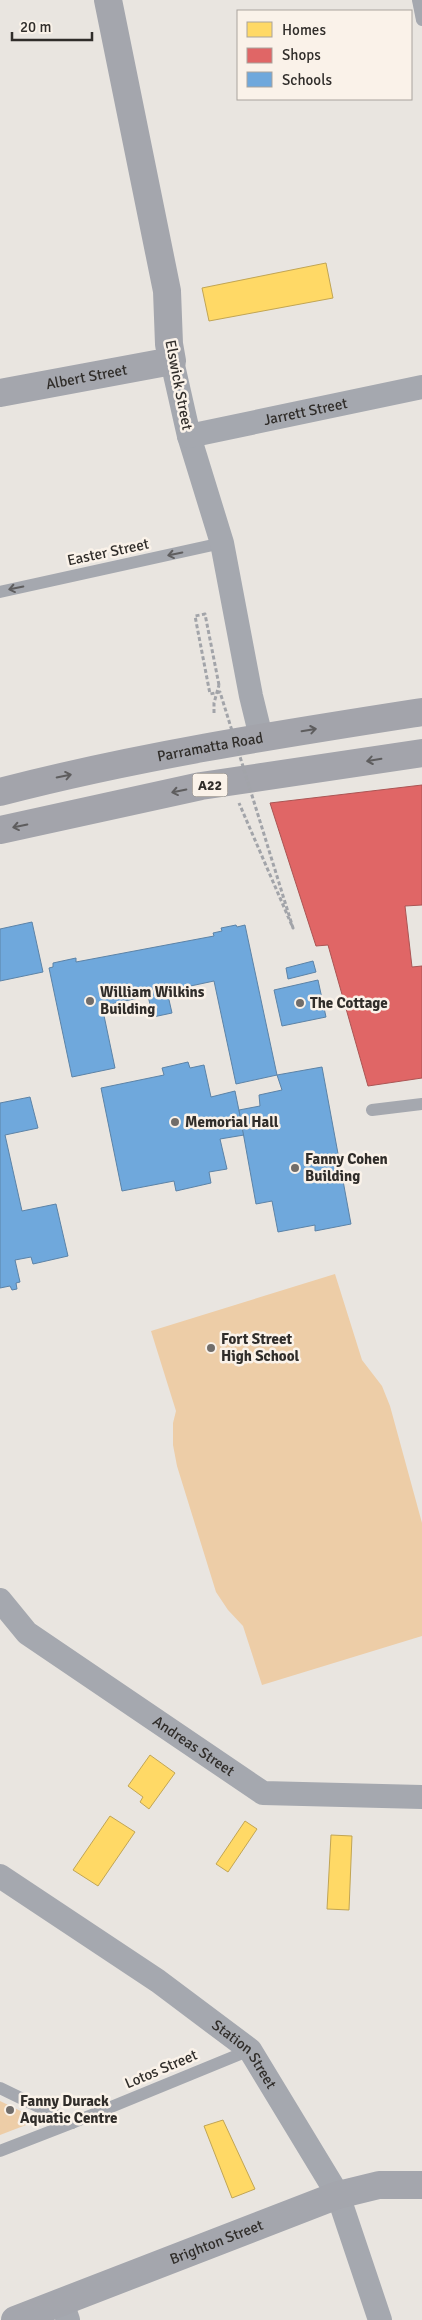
<svg xmlns="http://www.w3.org/2000/svg" width="422" height="2320" viewBox="0 0 422 2320" font-family="Signika,sans-serif">
<rect width="100%" height="100%" fill="#e9e5e0"/>
<!-- green -->
<g fill="#edcda7">
<path d="M335 1274 362 1360 382 1386 390 1406 422 1523V1636L262 1685 243 1626 228 1610 216 1592 177 1466 173 1445V1423L176 1411 151 1331Z"/>
<path d="M0 2101 39 2120 0 2135Z"/>
</g>
<!-- homes -->
<g fill="#ffd966" stroke="#c1a554">
<path d="M326 263 333 298 209 321 202 288Z"/>
<path d="M150 1755 175 1773 149 1809 140 1802 143 1797 128 1786Z"/>
<path d="M110 1816 135 1832 98 1886 73 1870Z"/>
<path d="M245 1821 257 1829 228 1872 216 1864Z"/>
<path d="M331 1835 352 1836 349 1910 327 1909Z"/>
<path d="M223 2120 255 2189 232 2198 204 2126Z"/>
</g>
<!-- shops -->
<path fill="#e06666" stroke="#ab5554" d="M422 785V905L405 906 412 967 422 966V1078L368 1086 328 945 316 946 270 803Z"/>
<!-- schools -->
<g fill="#6fa8dc" stroke="#5c83a7">
<path d="M32 922 43 972 0 981V929Z"/>
<path d="M236 925 237 927 245 925 277 1075 236 1084 214 981 167 991 172 1013 153 1017 148 996 102 1006 115 1068 72 1077 49 968 53 967V963L76 958V962L214 936 213 933 222 931 221 928Z"/>
<path d="M313 961 316 972 288 979 286 968Z"/>
<path d="M318 980 326 1017 282 1026 274 990Z"/>
<path d="M188 1062 190 1068 204 1065 211 1097 235 1091 244 1135 220 1139 227 1169 209 1172 211 1183 176 1191 174 1181 122 1191 101 1088 164 1075 162 1068Z"/>
<path d="M322 1067 351 1224 315 1231V1225L278 1232 272 1201 256 1204 239 1110 260 1106 259 1095 282 1090 277 1075Z"/>
<path d="M30 1097 38 1128 5 1135 22 1211 56 1204 68 1256 33 1264 31 1257 15 1260 20 1282 16 1283 17 1289 12 1290 10 1286 0 1288V1103Z"/>
</g>
<g fill="none" stroke-linecap="round" stroke-linejoin="round">
<!-- path -->
<path stroke="#a2a4a9" stroke-width="3" stroke-dasharray="4 2.5" stroke-linecap="butt" d="M214 713V703L219 685"/>
<!-- lane -->
<g stroke="#a5a8af" stroke-width="12">
<path d="M418 0 422 20"/>
<path d="M0 592 222 543"/>
<path d="M372 1110 422 1104"/>
<path d="M0 2088 72 2123"/>
<path d="M0 2151 72 2123 250 2050"/>
</g>
<!-- street -->
<g stroke="#a5a8af" stroke-width="24">
<path d="M172 361 189 436 222 543 251 696 261 737"/>
<path id="s1" d="M189 436 422 387"/>
<path id="s2" d="M0 1600 27 1633 263 1793 422 1797"/>
<path id="s3" d="M0 1876 158 1981 250 2050 338 2195 380 2320"/>
<path d="M62 2302 68 2320"/>
</g>
<!-- secondary -->
<g stroke="#a4a6ad" stroke-width="28">
<path id="s4" d="M0 393 172 361 169 344 167 291 108 0"/>
<path id="s5" d="M15 2320 338 2195 379 2185H422"/>
</g>
<!-- highway -->
<g stroke="#a3a4ab" stroke-width="28">
<path id="s6" d="M0 792C138 756 281 734 422 712"/>
<path d="M0 830 201 786 422 753"/>
</g>
<!-- path-bridge -->
<path stroke="#a2a4a9" stroke-width="3" stroke-dasharray="4 2.5" stroke-linecap="butt" d="M219 685 205 614 195 616 210 694 220 692 293 928 239 803"/>
</g>
<!-- one-way arrows -->
<defs><path id="oneway-shaft" d="M-6 0H5M1.5-3L5.5 0L1.5 3" fill="none" stroke-width="1.6" stroke-linecap="round" stroke-linejoin="round" transform="scale(1.25)"/></defs>
<g stroke="#5f5e5f">
<use href="#oneway-shaft" transform="translate(175 554) rotate(168)"/>
<use href="#oneway-shaft" transform="translate(16 588) rotate(168)"/>
</g>
<g stroke="#5e5d5e">
<use href="#oneway-shaft" transform="translate(309 730) rotate(-9)"/>
<use href="#oneway-shaft" transform="translate(374 760) rotate(171)"/>
<use href="#oneway-shaft" transform="translate(64 776) rotate(-11)"/>
<use href="#oneway-shaft" transform="translate(179 791) rotate(168)"/>
<use href="#oneway-shaft" transform="translate(20 826) rotate(168)"/>
</g>
<!-- markers -->
<g fill="#716d6a" stroke="#faf2e9" stroke-width="2">
<circle cx="90" cy="1001" r="5"/>
<circle cx="300" cy="1003" r="5"/>
<circle cx="175" cy="1122" r="5"/>
<circle cx="295" cy="1168" r="5"/>
<circle cx="211" cy="1348" r="5"/>
<circle cx="10" cy="2110" r="5"/>
</g>
<g text-anchor="middle" dominant-baseline="central" stroke-width="5" stroke-linejoin="round" paint-order="stroke">
<!-- shield labels -->
<rect fill="#faf2e9" stroke="#6d6863" stroke-width="1" x="192.5" y="773.5" width="35" height="23" rx="4"/>
<g font-size="14" font-weight="bold" fill="#302d2a">
<text x="210" y="785">A22</text>
</g>
<!-- street labels -->
<g font-size="15" fill="#302d2a" stroke="#faf2e9">
<text stroke="none"><textPath href="#s4" startOffset="88">Albert Street</textPath></text>
<text transform="translate(179 385) rotate(79)">Elswick Street</text>
<text stroke="none"><textPath href="#s1" startOffset="119">Jarrett Street</textPath></text>
<text transform="translate(108 552) rotate(-12)">Easter Street</text>
<text stroke="none"><textPath href="#s6" startOffset="215">Parramatta Road</textPath></text>
<text stroke="none"><textPath href="#s2" startOffset="244">Andreas Street</textPath></text>
<text stroke="none"><textPath href="#s3" startOffset="304">Station Street</textPath></text>
<text transform="translate(161 2069) rotate(-23)">Lotos Street</text>
<text stroke="none"><textPath href="#s5" startOffset="216">Brighton Street</textPath></text>
</g>
<!-- poi labels -->
<g font-size="15" font-weight="bold" fill="#302d2a" stroke="#faf2e9" text-anchor="start">
<text x="100" y="992">William Wilkins<tspan x="100" dy="17">Building</tspan></text>
<text x="310" y="1003">The Cottage</text>
<text x="185" y="1122">Memorial Hall</text>
<text x="305" y="1159">Fanny Cohen<tspan x="305" dy="17">Building</tspan></text>
<text x="221" y="1339">Fort Street<tspan x="221" dy="17">High School</tspan></text>
<text x="20" y="2101">Fanny Durack<tspan x="20" dy="17">Aquatic Centre</tspan></text>
</g>
</g>
<!-- legend -->
<rect x="237" y="10" width="175" height="90" fill="#faf2e9" stroke="#a9a39d"/>
<rect x="247" y="22" width="25" height="15" fill="#ffd966" stroke="#a9a39d"/>
<text x="282" y="35" font-size="15" fill="#302d2a">Homes</text>
<rect x="247" y="48" width="25" height="15" fill="#e06666" stroke="#a9a39d"/>
<text x="282" y="60" font-size="15" fill="#302d2a">Shops</text>
<rect x="247" y="72" width="25" height="15" fill="#6fa8dc" stroke="#a9a39d"/>
<text x="282" y="85" font-size="15" fill="#302d2a">Schools</text>
<!-- scale -->
<path d="M12 32v8h80v-8" fill="none" stroke="#302d2a" stroke-width="2.5"/>
<text x="20" y="32" font-size="15" fill="#302d2a" stroke="#faf2e9" stroke-width="4" paint-order="stroke">20 m</text>
</svg>
